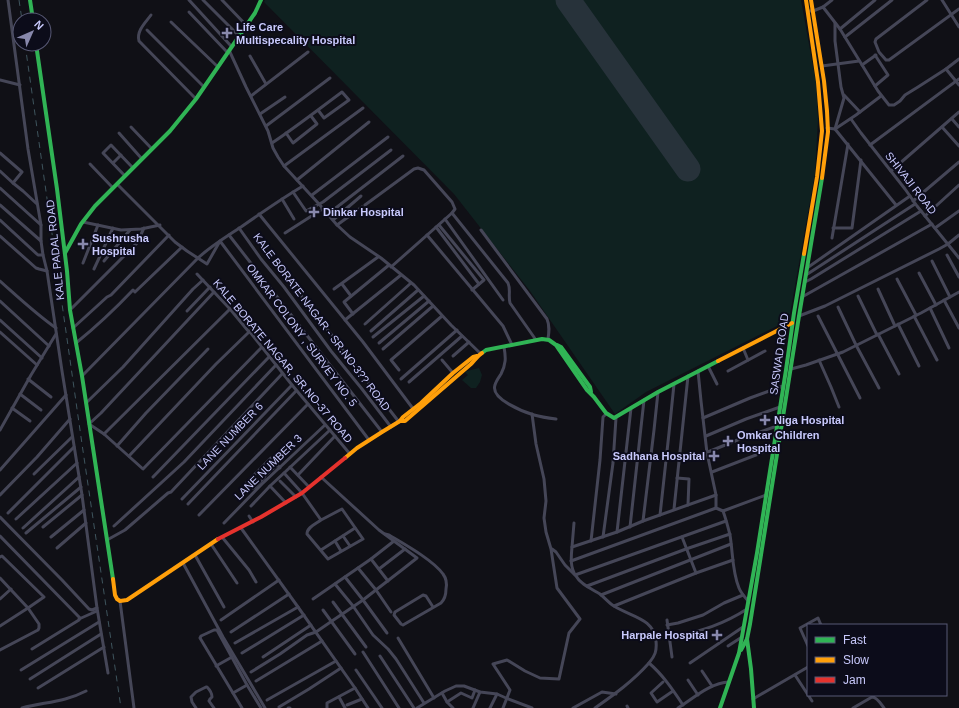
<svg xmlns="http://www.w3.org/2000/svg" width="959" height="708" viewBox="0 0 959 708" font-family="Arial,sans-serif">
<rect width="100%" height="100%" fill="#101016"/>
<!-- green -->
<g fill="#0f2120">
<path d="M265 0H801L816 83 818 120 815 173 789 320 646 392 615 414 530 291 454 194 264 2Z"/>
<path d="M479 368 482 375 480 382 476 388H471L462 380 468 375 465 372 467 371Z"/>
</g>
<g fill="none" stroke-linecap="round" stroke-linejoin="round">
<!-- runway -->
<path stroke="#27323a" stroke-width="25" d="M568 0 688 169"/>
<!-- street -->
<g stroke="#454657" stroke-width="3">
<path d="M189 0 231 46"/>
<path d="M203 0 239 36"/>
<path d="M222 0 246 25"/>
<path d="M927 0 876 39 875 42 879 52 886 60H889L959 9"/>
<path d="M942 0 959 27"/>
<path d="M823 7 832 0"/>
<path d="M808 11H813L823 7 840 29 878 91 889 105H894L900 101 905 95 918 87 946 69 959 59"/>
<path d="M189 12 227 52"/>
<path d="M151 15C146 22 136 31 139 41L196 99"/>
<path d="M171 22 218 67"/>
<path d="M835 23V41L841 87 844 98 835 129 896 205"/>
<path d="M840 29 875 0"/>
<path d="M147 30 204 87"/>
<path d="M845 37 892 0"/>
<path d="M229 50 246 87 268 131 273 148 278 157 284 166 319 204 337 225 350 237 381 258 414 285 451 325 480 353"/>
<path d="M875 55 888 75 875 86"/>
<path d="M250 56 266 84"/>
<path d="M862 65 876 55"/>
<path d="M822 66 859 61"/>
<path d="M946 69 959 85"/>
<path d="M0 80 20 85"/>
<path d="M844 95 860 112"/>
<path d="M251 96 308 52"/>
<path d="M260 114 285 97"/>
<path d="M851 119 861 133 905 189 917 206 959 258"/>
<path d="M952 119 959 127"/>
<path d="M266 126 330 78"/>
<path d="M131 127 152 149"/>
<path d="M942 127 959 146"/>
<path d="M827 128 835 129 856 115 881 96"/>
<path d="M119 133 142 159"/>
<path d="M286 133 293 143 317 124 311 116"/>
<path d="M272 143C296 127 319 109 342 92L349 100 324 118 318 110"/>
<path d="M870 145 959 79"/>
<path d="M0 153 22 172 13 183 0 171"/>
<path d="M113 163 121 155"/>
<path d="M90 164 113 188"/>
<path d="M284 166 363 108"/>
<path d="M891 171 959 112"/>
<path d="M125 176 103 153 111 145 133 168"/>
<path d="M297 180 369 122"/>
<path d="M13 183 23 191 37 204"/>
<path d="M117 184 175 242 187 251 207 264 220 241 369 440"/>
<path d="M0 188 41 225 28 149 8 0"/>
<path d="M293 192 306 211 323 202 391 150"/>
<path d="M312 195 388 137"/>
<path d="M282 199 294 219"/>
<path d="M913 201 959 162"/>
<path d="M0 205 41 241V225"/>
<path d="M365 205 414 169 418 168 424 170 452 202 455 209 452 213 391 267"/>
<path d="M452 213 508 283C511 290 508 295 510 303L536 340"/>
<path d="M259 214 363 342 414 410"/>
<path d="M328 214 403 156"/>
<path d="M925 216 959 185"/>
<path d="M445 219 503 300"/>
<path d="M0 220 38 255H43L41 241"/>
<path d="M333 220 361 196"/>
<path d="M83 222 121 230 141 229 160 225"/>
<path d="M337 225 362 207"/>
<path d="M439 225 484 280 472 290"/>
<path d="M436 227 479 284"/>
<path d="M239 228 261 259 284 287 331 351 362 389 391 427"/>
<path d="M833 228H852L861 160"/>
<path d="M935 228 959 211"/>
<path d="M481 230 547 319C550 326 549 332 548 339"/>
<path d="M285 233 324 208"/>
<path d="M229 235 382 432"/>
<path d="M427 235 503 326 512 345"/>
<path d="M0 236 36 268 39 269 47 271"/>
<path d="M832 238 848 144"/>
<path d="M947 255 959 277"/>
<path d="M104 261 130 230"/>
<path d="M932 261 950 297"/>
<path d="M275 262 399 422"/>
<path d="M83 263 98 225"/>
<path d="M807 268 910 196"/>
<path d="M94 269 113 228"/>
<path d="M919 273 936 305"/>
<path d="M197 274 230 309 249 332H250L292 385 350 454"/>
<path d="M806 275 915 204"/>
<path d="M897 279 916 315"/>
<path d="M0 281C18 297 36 314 56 328"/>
<path d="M805 282 811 279 921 211"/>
<path d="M342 284 351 296"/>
<path d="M334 289 378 257"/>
<path d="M878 289 895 326"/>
<path d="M214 292 101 413 89 424 104 434 143 469 262 347"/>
<path d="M858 296 877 335"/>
<path d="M802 297 932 224"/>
<path d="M944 300 959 328"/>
<path d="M0 301 49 346"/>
<path d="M838 307 856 345 879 388"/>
<path d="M930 308 949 348"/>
<path d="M70 310 137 243 144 228"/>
<path d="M187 311 210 287"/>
<path d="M353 314 344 302 389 265"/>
<path d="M799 316 825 306 939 249 948 244 959 235"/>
<path d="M818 316 860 398"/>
<path d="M914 316 937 360"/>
<path d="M0 320 42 358"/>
<path d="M345 320 401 275"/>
<path d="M365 324 411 283"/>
<path d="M898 324 919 366"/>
<path d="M73 328 107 297 111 295 169 235"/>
<path d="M371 331 418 290"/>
<path d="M0 332 37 365"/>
<path d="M878 334 899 374"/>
<path d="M373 337 424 296"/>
<path d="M76 343C97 326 115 309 133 290L135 292 182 247"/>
<path d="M379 343 429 301"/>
<path d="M504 347C506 358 506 364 501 374 499 377 496 381 495 385 490 399 524 412 534 415 541 417 548 418 556 419"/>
<path d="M743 348 748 360"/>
<path d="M383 349 433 306"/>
<path d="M453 356 469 342"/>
<path d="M442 360 453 373"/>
<path d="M819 360 831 387 839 407"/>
<path d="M708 366 717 384"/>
<path d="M791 369 806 365 843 352 921 313 959 292"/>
<path d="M399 370 391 360 442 316"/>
<path d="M698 371 701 401 707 453 716 495V508L723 511C726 519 728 527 730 535 733 553 732 571 739 588 741 593 745 597 748 601"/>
<path d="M728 371 765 351"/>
<path d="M82 376 198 258C211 246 226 237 241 227 261 213 281 199 303 186"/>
<path d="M28 379 51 397"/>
<path d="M401 379 457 330"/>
<path d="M409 382 462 336"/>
<path d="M20 394 41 410"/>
<path d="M86 403 123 367 193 289 203 280"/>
<path d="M12 408 30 421"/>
<path d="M703 418 750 398 783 386"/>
<path d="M0 430 31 375 56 334"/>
<path d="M104 434 230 309"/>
<path d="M706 436 746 419 780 407"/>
<path d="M117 446 146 413 208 349"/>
<path d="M129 456 216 364 249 332 257 326"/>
<path d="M679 459 693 458 740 439 777 426"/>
<path d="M277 465 266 475 265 476 259 470 271 458 272 459 280 468"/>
<path d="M290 467 309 487"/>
<path d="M0 470 66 395"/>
<path d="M712 472 774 448"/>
<path d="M260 473 258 471 247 482V483L253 488H254L264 478"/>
<path d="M284 473 330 430"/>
<path d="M34 474 72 437"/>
<path d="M298 475 335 436"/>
<path d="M153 477 269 357"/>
<path d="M677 478 689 479 688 505"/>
<path d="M280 481 296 497"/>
<path d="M0 495 37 457 70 419"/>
<path d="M182 499 292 385"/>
<path d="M286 503 270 486 284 473 302 493 321 520C316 524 307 527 307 534L328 559 363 539 342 509 321 520"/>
<path d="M188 504 296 391"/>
<path d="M251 506 270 486"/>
<path d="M674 509 688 376"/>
<path d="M723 511 766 495"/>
<path d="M8 513 74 447"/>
<path d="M199 515 308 404"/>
<path d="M660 515 669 433 674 384"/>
<path d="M249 516 253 522"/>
<path d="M0 517 62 580 89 609 92 610 97 608 82 495 62 371 47 271 43 255"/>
<path d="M16 519 77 463"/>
<path d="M643 521 654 430 658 392"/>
<path d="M224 523 262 484 325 425"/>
<path d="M114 526 184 462 276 365"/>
<path d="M43 527 82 495"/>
<path d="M630 527 644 400"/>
<path d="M23 528 79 477"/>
<path d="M241 528 298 607 355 688 368 708"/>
<path d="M617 532 631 408"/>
<path d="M26 533 81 487"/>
<path d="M385 534 389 535C404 544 433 560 443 574 446 578 447 584 446 589 446 595 445 599 441 603L403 625 401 624 394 615 395 612 423 595 426 596 433 607"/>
<path d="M0 536 80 618 79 620 32 649"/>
<path d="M343 536 350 546"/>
<path d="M51 537 84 510"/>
<path d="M222 537 249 570 256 582"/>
<path d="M603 537 613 463 616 418"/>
<path d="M682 537 696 573"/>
<path d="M107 540 125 530 168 493 171 492 282 374"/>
<path d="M335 541 341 551"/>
<path d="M591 541 600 460 603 417 606 414"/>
<path d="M211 544 237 583"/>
<path d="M572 547 574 523"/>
<path d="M57 548 86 523"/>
<path d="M552 549 556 552 565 565 575 575 726 521"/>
<path d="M321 550 355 528"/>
<path d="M195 555 224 607"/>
<path d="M0 557 2 556 44 597 28 608 39 624V628L38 630 0 650"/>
<path d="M371 559 388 581"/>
<path d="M571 561 716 508"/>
<path d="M183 563 223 637 265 708"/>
<path d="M358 568 376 590 391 612"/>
<path d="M379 569 405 549"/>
<path d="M345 577 363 600 387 633"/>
<path d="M0 578 28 608 0 626"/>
<path d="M335 584 353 606 373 635 388 649 396 659 424 703"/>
<path d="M587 586 686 549 730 534"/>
<path d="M601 595 731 544"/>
<path d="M0 599 11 589"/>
<path d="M313 599 371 559 394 541"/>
<path d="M120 601 134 708"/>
<path d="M333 602 366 647"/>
<path d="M614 606 696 573 733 560"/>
<path d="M97 608 108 673"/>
<path d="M323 610 355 654"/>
<path d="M79 619 97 611"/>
<path d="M221 620 279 580"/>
<path d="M667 620 672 657"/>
<path d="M667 625 678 623 703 615 724 603 743 595"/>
<path d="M231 632 289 594"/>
<path d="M398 638 434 698"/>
<path d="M669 639C699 631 721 626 747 609"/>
<path d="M235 643 298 607"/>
<path d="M728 646 742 637"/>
<path d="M808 646 800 628 818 618 821 625"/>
<path d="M363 652 399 708"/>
<path d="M242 653 304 615"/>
<path d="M380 656 414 708"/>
<path d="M263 657 311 625"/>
<path d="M649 663C655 656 657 651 656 641 654 618 631 617 614 606 609 603 605 598 600 594 592 589 581 585 576 576 570 568 571 557 572 547L617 532 643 521 716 495"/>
<path d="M690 663 743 627"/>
<path d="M216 666 232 657"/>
<path d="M21 670 99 622"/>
<path d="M356 670 382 708"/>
<path d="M702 671 712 686"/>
<path d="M251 672 280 654 307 635 316 632 332 621 363 600 403 569 417 558 379 530 321 477"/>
<path d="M795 675 812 701"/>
<path d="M30 679 101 634"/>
<path d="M688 680 698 695"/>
<path d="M256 681 322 641"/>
<path d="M663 682 651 693 657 702 673 691"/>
<path d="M38 688 104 647"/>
<path d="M233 693 247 685"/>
<path d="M442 693 447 702 453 708"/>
<path d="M339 697 345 708"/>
<path d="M753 699 808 667"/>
<path d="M267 700 336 661"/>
<path d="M447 702 461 693 472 698 475 690"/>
<path d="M347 705 362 699"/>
<path d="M627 706 628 708"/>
<path d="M279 707 309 689 341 668"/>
<path d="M22 708C45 702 65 702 86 691"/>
<path d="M196 708 192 702 191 697 196 692 206 687H207C210 690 212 693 212 697L210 699 209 701 214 708"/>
<path d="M242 708 200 638 201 636 214 630H217L247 685 261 708"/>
<path d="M288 708H290"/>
<path d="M327 708V703L355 688"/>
<path d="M417 708 445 691 456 686H464L480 692 497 694 506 698 532 708"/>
<path d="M473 708 480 692"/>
<path d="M490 708 497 694"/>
<path d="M503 708 510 690 493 664 507 660 525 671 540 678 559 679 569 633 580 619 557 588 551 549 546 532 544 518 546 501 544 479 536 444 532 414"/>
<path d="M573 708 602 692 616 694"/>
<path d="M595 708C615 694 633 681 649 663 663 675 673 690 683 705"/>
<path d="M678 708C694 698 710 683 729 682"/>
<path d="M853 708 872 697C877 697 881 704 884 708"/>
</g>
<!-- fast -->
<g stroke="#30b455" stroke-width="4">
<path d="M30 0 33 20"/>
<path d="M36 44 57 189 67 271 70 310 82 376 113 579"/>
<path d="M65 253 81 224 95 206 170 131 196 99 255 13 261 0"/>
<path d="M557 345 561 347 590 387 591 392"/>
<path d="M482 353 486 350 542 339 549 340 556 345 587 390 594 397 606 413 614 418 658 392 718 361"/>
<path d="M747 639 751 669 754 708"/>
<path d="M741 650 747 639 750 624 799 316 822 178"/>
<path d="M720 708 739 653 757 553 786 370 794 313 804 254"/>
</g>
<!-- slow -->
<g stroke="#ff9f0a" stroke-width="4">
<path d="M811 0 824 81 827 111 828 132 822 178"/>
<path d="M804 254 817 177 822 131 818 82 806 0"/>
<path d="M718 361 792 323"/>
<path d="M400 421 403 417 421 403 453 373 473 357 477 356"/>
<path d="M345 458 357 448 382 432 400 421H405L471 364C475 360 477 356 482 353"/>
<path d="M113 579 115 595 117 599 120 601 127 600 218 539"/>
</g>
<!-- jam -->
<path stroke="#e5322d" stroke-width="4" d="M218 539 261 517 302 493 345 458"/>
<!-- rail -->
<g stroke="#3e545d" stroke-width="1" stroke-dasharray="6 5" stroke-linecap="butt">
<path d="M19 0 22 20"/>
<path d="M25 44 82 444 121 708"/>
</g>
</g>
<!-- markers -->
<g fill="#8888ac" stroke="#0c0c1a" stroke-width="1.5">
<path d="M225 27h4v4h4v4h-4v4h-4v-4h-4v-4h4z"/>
<path d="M312 206h4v4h4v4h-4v4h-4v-4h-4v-4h4z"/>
<path d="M81 238h4v4h4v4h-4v4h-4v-4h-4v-4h4z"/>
<path d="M763 414h4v4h4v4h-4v4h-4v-4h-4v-4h4z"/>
<path d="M726 435h4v4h4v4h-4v4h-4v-4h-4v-4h4z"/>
<path d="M712 450h4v4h4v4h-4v4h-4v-4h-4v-4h4z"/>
<path d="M715 629h4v4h4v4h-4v4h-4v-4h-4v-4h4z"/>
</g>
<g text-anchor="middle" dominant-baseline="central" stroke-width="4" stroke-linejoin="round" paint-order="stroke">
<!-- poi labels -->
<g font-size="11" font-weight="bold" fill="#c8c9fc" stroke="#0c0c1a" text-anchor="start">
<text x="236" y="27">Life Care<tspan x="236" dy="13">Multispecality Hospital</tspan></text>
<text x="323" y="212">Dinkar Hospital</text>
<text x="92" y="238">Sushrusha<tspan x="92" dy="13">Hospital</tspan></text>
<text x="774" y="420">Niga Hospital</text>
<text x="737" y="435">Omkar Children<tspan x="737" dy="13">Hospital</tspan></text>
<text x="705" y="456" text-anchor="end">Sadhana Hospital</text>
<text x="708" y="635" text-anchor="end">Harpale Hospital</text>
</g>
<!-- street labels -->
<g font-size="11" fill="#c8c9fc" stroke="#0c0c1a">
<text transform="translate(911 183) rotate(52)">SHIVAJI ROAD</text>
<text transform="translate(55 250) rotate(-96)">KALE PADAL ROAD</text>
<text transform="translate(322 322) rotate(53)">KALE BORATE NAGAR - SR.NO-3?? ROAD</text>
<text transform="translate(302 335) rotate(53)">OMKAR COLONY , SURVEY NO. 5</text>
<text transform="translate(779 354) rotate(-82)">SASWAD ROAD</text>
<text transform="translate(283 361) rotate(50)">KALE BORATE NAGAR, SR.NO-37 ROAD</text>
<text transform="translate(230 436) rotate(-46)">LANE NUMBER 6</text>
<text transform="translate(268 467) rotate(-44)">LANE NUMBER 3</text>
</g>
</g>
<!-- legend -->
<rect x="807" y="624" width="140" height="72" fill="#0c0c1a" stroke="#575874"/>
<rect x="815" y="637" width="20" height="6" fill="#30b455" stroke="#575874"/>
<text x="843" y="644" font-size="12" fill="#c8c9fc">Fast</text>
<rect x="815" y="657" width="20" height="6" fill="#ff9f0a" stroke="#575874"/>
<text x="843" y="664" font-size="12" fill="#c8c9fc">Slow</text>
<rect x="815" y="677" width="20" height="6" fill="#e5322d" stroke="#575874"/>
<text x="843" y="684" font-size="12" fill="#c8c9fc">Jam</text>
<!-- north arrow -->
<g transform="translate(32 32) rotate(45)"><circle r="19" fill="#0c0c1a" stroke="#575874"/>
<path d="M0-3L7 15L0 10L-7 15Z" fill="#8888ac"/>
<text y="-6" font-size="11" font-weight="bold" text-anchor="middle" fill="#c8c9fc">N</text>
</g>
</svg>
